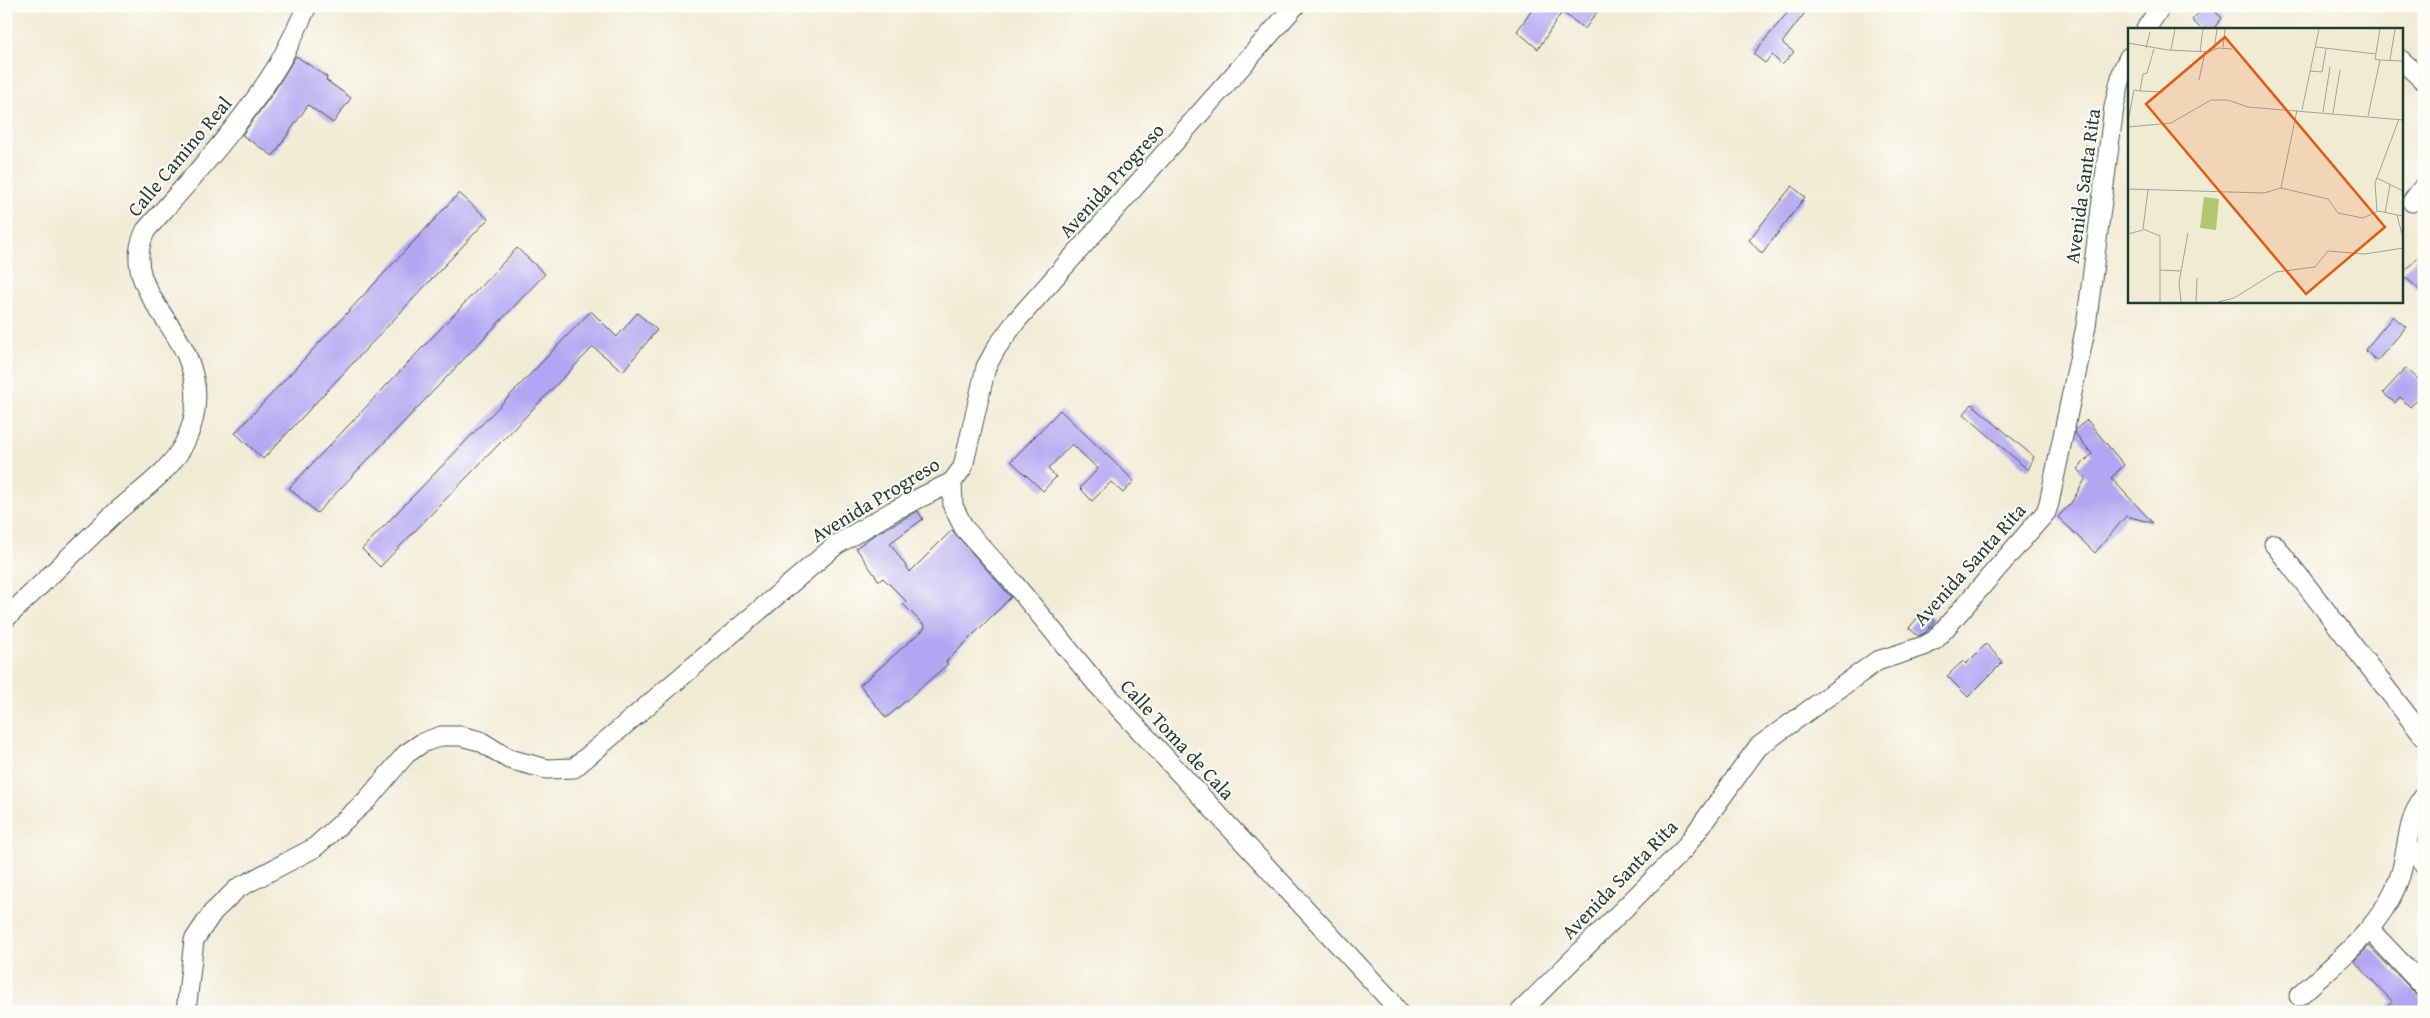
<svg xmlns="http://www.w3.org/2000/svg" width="2430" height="1018" viewBox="0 0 2430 1018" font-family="'Gentium Book Plus',serif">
<rect width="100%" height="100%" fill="#fdfcf7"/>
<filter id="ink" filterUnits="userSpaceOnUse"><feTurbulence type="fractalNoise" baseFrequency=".02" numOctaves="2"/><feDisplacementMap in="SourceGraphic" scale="10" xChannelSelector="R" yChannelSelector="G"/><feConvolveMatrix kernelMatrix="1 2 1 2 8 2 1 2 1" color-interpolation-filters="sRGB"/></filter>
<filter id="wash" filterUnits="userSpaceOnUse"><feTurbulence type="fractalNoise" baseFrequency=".0096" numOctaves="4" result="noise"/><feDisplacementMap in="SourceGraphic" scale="20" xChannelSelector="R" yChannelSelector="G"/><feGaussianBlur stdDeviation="1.12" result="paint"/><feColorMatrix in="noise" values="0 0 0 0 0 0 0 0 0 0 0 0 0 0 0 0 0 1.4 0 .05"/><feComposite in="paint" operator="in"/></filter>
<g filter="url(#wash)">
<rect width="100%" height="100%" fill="#f2ebd4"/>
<g id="blocks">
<!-- building -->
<g fill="#b1a6f2">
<path d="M1535 6H1553L1562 12 1538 49 1517 31Z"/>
<path d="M1554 6H1601L1585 29Z"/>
<path d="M1793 6H1810L1782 43 1794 52 1782 65 1772 55 1765 63 1753 54Z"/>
<path d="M2205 6H2209L2222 18 2213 29H2201L2192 20Z"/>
<path d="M296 56 327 77 326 80 351 98 333 123 308 105 273 156 242 135 273 93Z"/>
<path d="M1792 186 1805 197 1762 254 1749 240Z"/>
<path d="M459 193 488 219 263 459 235 433Z"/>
<path d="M517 248 545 274 317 513 289 488Z"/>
<path d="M2424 251V294L2402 274Z"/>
<path d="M591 311 617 337 637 313 657 330 623 371 593 347 380 567 362 549Z"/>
<path d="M2393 316 2406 327 2377 361 2365 350Z"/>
<path d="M2406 368 2424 385V394L2410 407 2400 397 2395 403 2383 393Z"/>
<path d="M1972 404 2034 457 2028 470 1964 414Z"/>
<path d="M1060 410 1134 481 1123 493 1111 482 1092 501 1080 488 1098 469 1072 444 1048 469 1056 477 1043 491 1011 461Z"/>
<path d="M2087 420 2124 465 2111 478 2153 523 2126 516 2095 553 2058 517 2071 503 2086 478 2077 469 2092 454 2075 433 2076 429Z"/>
<path d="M918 511 923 519 890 543 910 572 952 530 1011 597 946 662 948 664 886 718 860 685 924 629 925 626 903 604 906 601 883 578 879 581 856 548 874 535Z"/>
<path d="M1924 610 1935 621 1925 633 1918 636 1909 628Z"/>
<path d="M1986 644 2003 662 1968 697 1947 676 1963 661 1966 664Z"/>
<path d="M2369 946 2424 1002V1012H2384L2393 1002 2354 961Z"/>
</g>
</g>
</g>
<g filter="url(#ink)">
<use href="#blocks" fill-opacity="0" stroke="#3f574c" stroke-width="1"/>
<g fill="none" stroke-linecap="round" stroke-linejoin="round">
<defs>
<g id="minor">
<path d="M2146 29 2161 6"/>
<path d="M2401 60 2424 81"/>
<path d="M2412 202 2424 186"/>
<path d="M952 482 953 506 964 528 1012 581 1096 683 1390 1000 1398 1012"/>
<path d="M2274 544 2424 737"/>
<path d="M6 618C42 584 77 549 113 515 137 493 172 471 186 440 198 414 199 386 188 359 172 316 120 280 146 230 193 177 241 125 278 65 289 46 298 26 307 6"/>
<path d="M2407 845 2424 864"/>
<path d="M2370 930 2424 987"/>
<path d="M2299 996C2337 961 2383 927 2400 876 2408 849 2407 819 2424 796"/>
<path d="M186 1012 194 940 213 912 238 888 314 848 367 800 406 754 422 743 441 736H461L480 741 509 759 547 769 574 768 836 545 893 511 952 482 963 467 986 367 997 347 1017 320 1295 6"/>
<path d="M1520 1012 1684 849 1758 747 1877 661 1924 646 1935 640 2046 512 2049 503 2086 326 2114 107 2123 69 2129 57"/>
</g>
</defs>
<!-- minor casing -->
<use href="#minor" stroke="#3f574c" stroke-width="21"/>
<!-- minor -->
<use href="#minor" stroke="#fff" stroke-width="19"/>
</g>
</g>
<g text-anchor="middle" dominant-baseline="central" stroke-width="4" stroke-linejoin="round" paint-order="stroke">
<!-- street labels -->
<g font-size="20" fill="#1f3d34" stroke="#fdfcf7">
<text transform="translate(179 156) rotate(-50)">Calle Camino Real</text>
<text transform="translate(1111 180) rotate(-48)">Avenida Progreso</text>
<text transform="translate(2082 186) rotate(-82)">Avenida Santa Rita</text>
<text transform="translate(875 499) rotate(-31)">Avenida Progreso</text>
<text transform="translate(1969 564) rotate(-48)">Avenida Santa Rita</text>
<text transform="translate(1178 739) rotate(47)">Calle Toma de Cala</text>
<text transform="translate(1619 879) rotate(-46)">Avenida Santa Rita</text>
</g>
</g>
<!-- overview -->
<g transform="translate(2128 28)">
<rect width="275" height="275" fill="#f2ebd4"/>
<path d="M76 169 91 171 88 202 72 200Z" fill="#b0c86d"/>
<path fill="none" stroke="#9ea594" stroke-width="1" d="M0 15 40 22 81 24 90 20 104 21M95 19 97 1M188 19 248 26M18 20 22 4M43 22 47 1M86 22 89 1M72 24 75 1M252 32 247 31 252 1M252 32 275 33M262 32 267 1M182 43 194 44 198 21M71 52 77 24M12 63 35 64M174 82 191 1M195 84 202 39M205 85 212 42M240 88 252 32M0 94 6 62 12 63 15 46 19 45 26 21M0 99 43 95 83 72H100L120 79 275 92M249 150 275 163M153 160 169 82M0 161 136 165 153 160 200 171 210 185 235 190 250 183 275 188M20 162 15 201 32 208V274M249 183 247 155 271 91M257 185 262 157M269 187 275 210M0 206 15 202M32 242 53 243M53 274 51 255 60 205M68 274 69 250M90 274 106 270 148 244 187 239 200 223 237 226 275 220"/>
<path fill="#e8590c" fill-opacity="0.15" stroke="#e8590c" stroke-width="2.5" d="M97 9 257 199 178 266 18 76Z"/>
<rect width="275" height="275" fill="none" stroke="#1f3d34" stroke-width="2.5"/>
</g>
<!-- margin -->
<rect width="2430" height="1018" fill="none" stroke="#fdfcf7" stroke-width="25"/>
</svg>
